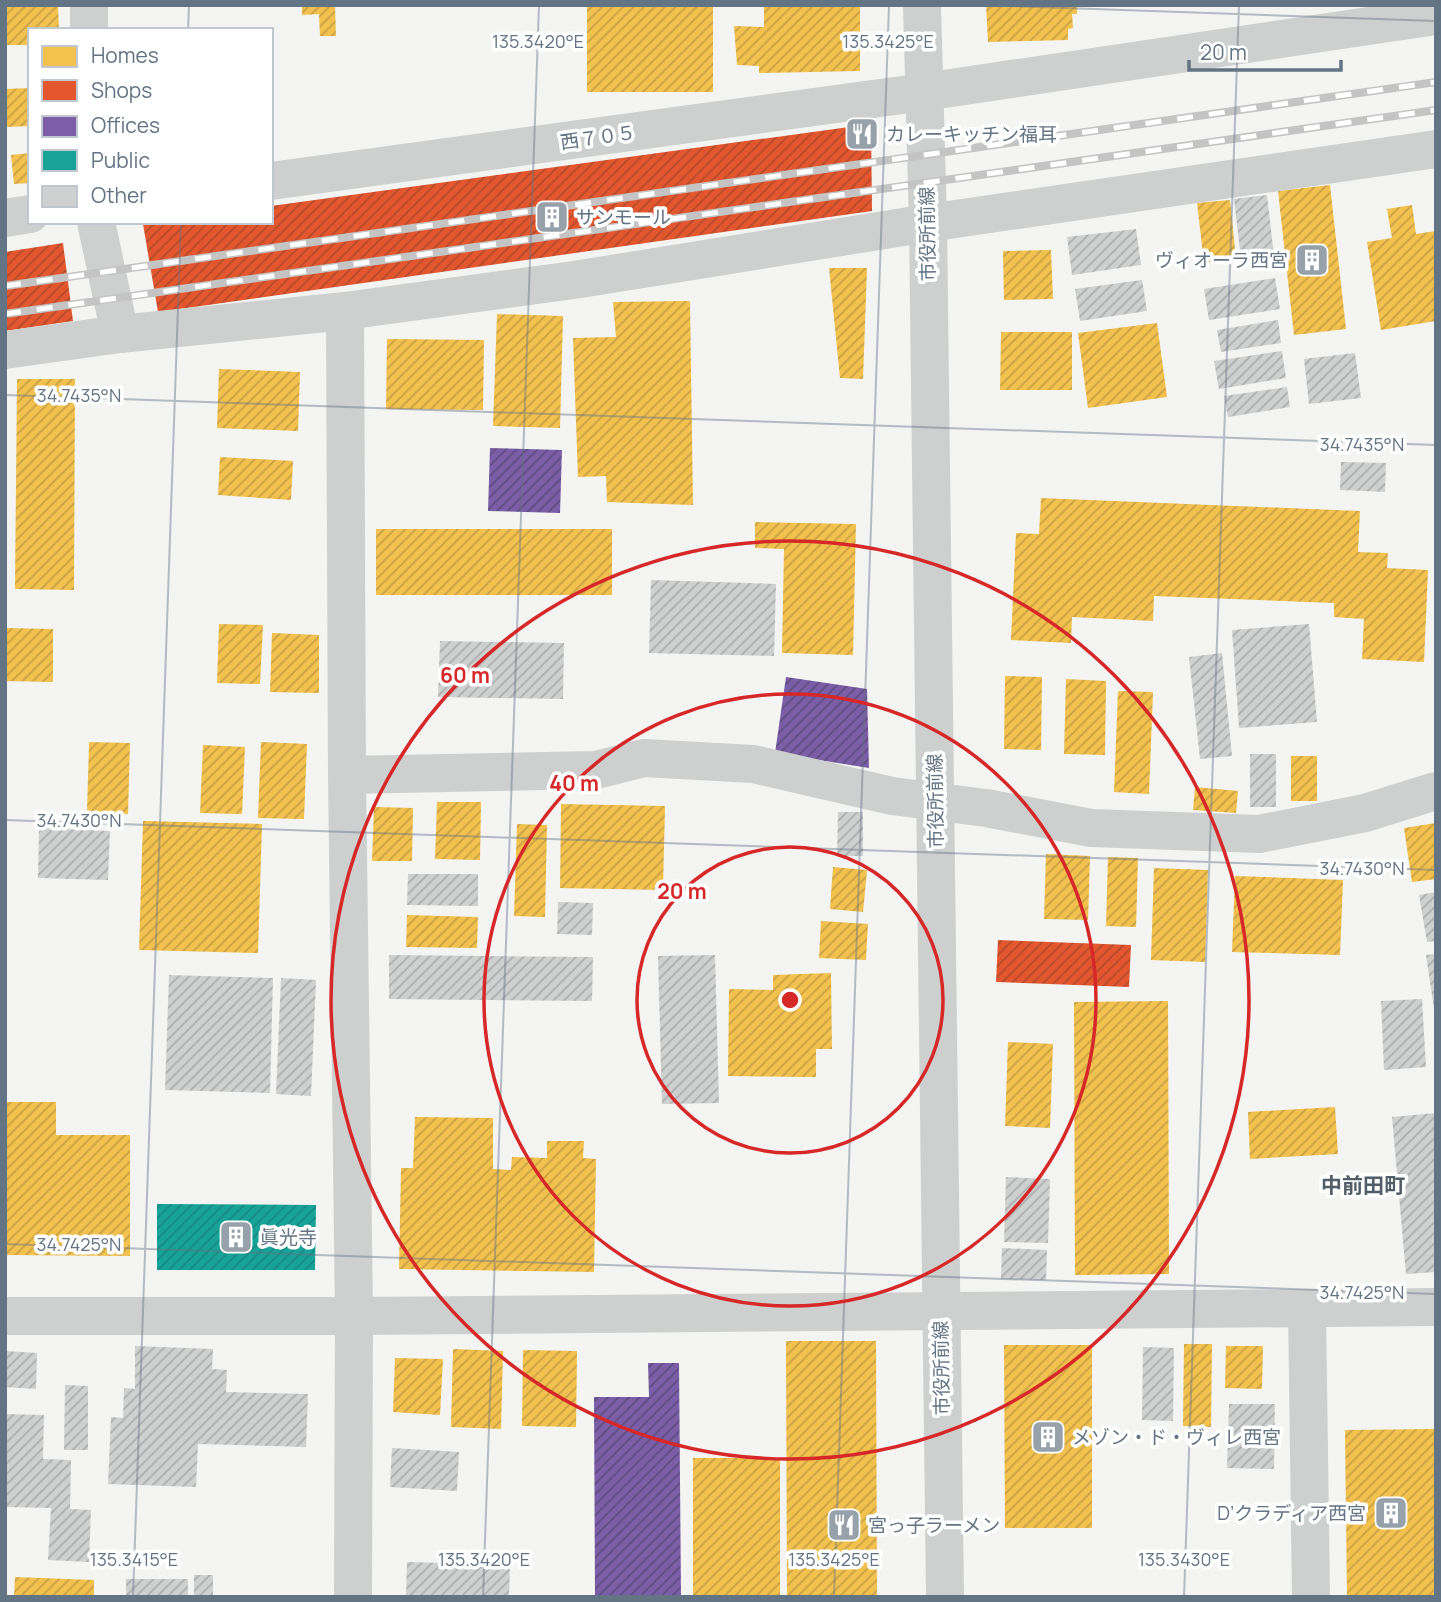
<svg xmlns="http://www.w3.org/2000/svg" width="1441" height="1602" viewBox="0 0 1441 1602" font-family="Manrope,'Noto Sans JP',sans-serif">
<defs>
<pattern id="homes-hatch" width="6" height="6" patternUnits="userSpaceOnUse" patternTransform="scale(1.75)"><rect width="6" height="6" fill="#f2c14e"/><path d="M-1 1l2-2M0 6l6-6M5 7l2-2" fill="none" stroke="#c8a146"/></pattern>
<pattern id="shops-hatch" width="6" height="6" patternUnits="userSpaceOnUse" patternTransform="scale(1.75)"><rect width="6" height="6" fill="#e4572e"/><path d="M-1 1l2-2M0 6l6-6M5 7l2-2" fill="none" stroke="#b24a2c"/></pattern>
<pattern id="offices-hatch" width="6" height="6" patternUnits="userSpaceOnUse" patternTransform="scale(1.75)"><rect width="6" height="6" fill="#7b5ea7"/><path d="M-1 1l2-2M0 6l6-6M5 7l2-2" fill="none" stroke="#5f4c81"/></pattern>
<pattern id="public-hatch" width="6" height="6" patternUnits="userSpaceOnUse" patternTransform="scale(1.75)"><rect width="6" height="6" fill="#17a398"/><path d="M-1 1l2-2M0 6l6-6M5 7l2-2" fill="none" stroke="#188982"/></pattern>
<pattern id="building-hatch" width="6" height="6" patternUnits="userSpaceOnUse" patternTransform="scale(1.75)"><rect width="6" height="6" fill="#cfd0d0"/><path d="M-1 1l2-2M0 6l6-6M5 7l2-2" fill="none" stroke="#acadae"/></pattern>
</defs>
<rect width="100%" height="100%" fill="#f4f4f2"/>
<!-- homes -->
<g fill="url(#homes-hatch)">
<path d="M5 5H58L59 30H30V45H5Z"/>
<path d="M302 5H335L336 36H320L319 14 302 15Z"/>
<rect x="587" y="5" width="126" height="87"/>
<path d="M764 5H860V71L759 73V66L737 65 734 26 764 27Z"/>
<path d="M986 5H1077V14H1072L1073 28 1068 29V40L988 42Z"/>
<path d="M30 88V126L5 127V89Z"/>
<path d="M30 153V183L14 184 11 155Z"/>
<path d="M1330 185 1346 329 1294 335 1278 191Z"/>
<path d="M1230 200 1236 259 1204 263 1197 203Z"/>
<path d="M1412 205 1416 234 1436 231V321L1381 330 1367 242 1392 238 1387 209Z"/>
<path d="M1051 250 1053 299 1004 300 1003 251Z"/>
<path d="M829 268H867L863 379 840 378Z"/>
<path d="M690 301 693 505 607 502 606 476 578 477 573 338 616 337 613 302Z"/>
<path d="M497 314 563 316 560 428 493 426Z"/>
<path d="M1157 323 1167 397 1088 408 1078 333Z"/>
<path d="M1001 332H1072V390H1000Z"/>
<path d="M387 339 484 340 483 410 386 409Z"/>
<path d="M219 369 300 372 298 431 217 428Z"/>
<path d="M17 379H75L74 590 15 589Z"/>
<path d="M220 457 293 461 291 500 218 495Z"/>
<path d="M1041 498 1360 511 1358 552 1388 553 1387 568 1428 570 1424 662 1362 659 1364 619 1334 617V603L1154 596 1153 621 1072 617 1071 643 1011 640 1016 533 1039 534Z"/>
<path d="M755 522 856 524 853 655 782 653 784 549 755 548Z"/>
<rect x="376" y="529" width="236" height="66"/>
<path d="M219 624 263 625 260 684 217 683Z"/>
<path d="M5 628 53 629V682L5 681Z"/>
<path d="M272 633 319 635V693L270 692Z"/>
<path d="M1005 676 1042 677 1041 750 1004 749Z"/>
<path d="M1066 679 1106 681 1105 755 1064 754Z"/>
<path d="M1118 691 1153 692 1149 794 1114 792Z"/>
<path d="M89 742 130 743 128 814 87 813Z"/>
<path d="M261 742 307 744 304 819 258 818Z"/>
<path d="M203 745 245 747 242 814 200 813Z"/>
<rect x="1291" y="756" width="26" height="45"/>
<path d="M1195 787 1238 791 1236 813 1193 810Z"/>
<path d="M437 802H481L480 860 435 859Z"/>
<path d="M561 804 665 806 663 890 560 888Z"/>
<path d="M374 807 413 808 412 861H372Z"/>
<path d="M143 821 262 824 258 953 139 950Z"/>
<path d="M1436 823V879L1412 882 1404 828Z"/>
<path d="M517 824 547 825 545 917 514 916Z"/>
<path d="M1046 854 1090 856 1088 920 1044 919Z"/>
<path d="M1108 857 1138 858 1136 927 1106 926Z"/>
<path d="M833 867 867 870 863 912 830 909Z"/>
<path d="M1154 868 1208 870 1205 962 1151 960Z"/>
<path d="M1235 876 1343 880 1340 955 1232 952Z"/>
<path d="M407 915 478 917 477 948 406 947Z"/>
<path d="M821 921 868 924 866 960 819 958Z"/>
<path d="M831 973 832 1049H816V1077L728 1076 729 989 773 990V975Z"/>
<path d="M1168 1001 1169 1274 1075 1275 1074 1002Z"/>
<path d="M1008 1042 1053 1044 1050 1128 1005 1126Z"/>
<path d="M7 1102H56V1135H130V1256L5 1255Z"/>
<path d="M1335 1107 1338 1154 1250 1159 1248 1112Z"/>
<path d="M415 1117 493 1118V1169L511 1170 512 1157 547 1158V1141H584L583 1158 596 1159 594 1272 399 1269 401 1168H413Z"/>
<path d="M786 1341H876L877 1597H787Z"/>
<path d="M1184 1344H1212L1211 1427 1183 1426Z"/>
<path d="M1004 1345H1092V1528H1005Z"/>
<path d="M1226 1346H1263L1262 1389 1225 1388Z"/>
<path d="M453 1349 503 1351 501 1429 451 1427Z"/>
<path d="M523 1350 577 1351 576 1427 522 1426Z"/>
<path d="M395 1358 443 1359 440 1415 393 1412Z"/>
<path d="M1436 1429V1597H1347L1345 1430Z"/>
<rect x="693" y="1458" width="87" height="139"/>
<path d="M15 1577 94 1580V1597H14Z"/>
</g>
<!-- shops -->
<g fill="url(#shops-hatch)">
<path d="M871 124 872 211 158 312 143 224 271 222V206Z"/>
<path d="M63 243 73 321 5 331V252Z"/>
<path d="M998 940 1131 945 1129 987 996 982Z"/>
</g>
<!-- offices -->
<g fill="url(#offices-hatch)">
<path d="M490 448 562 450 560 513 488 511Z"/>
<path d="M786 677 867 689 869 768 775 753Z"/>
<path d="M648 1363H679L681 1597H595L594 1397H649Z"/>
</g>
<!-- public -->
<path fill="url(#public-hatch)" d="M157 1204 316 1205 315 1270H157Z"/>
<!-- building -->
<g fill="url(#building-hatch)">
<path d="M1267 195 1274 256 1241 259 1234 199Z"/>
<path d="M1136 229 1141 265 1072 275 1067 237Z"/>
<path d="M1275 278 1280 309 1209 320 1204 289Z"/>
<path d="M1142 280 1147 311 1080 321 1075 289Z"/>
<path d="M1278 320 1281 343 1221 352 1217 330Z"/>
<path d="M1282 351 1286 378 1219 389 1214 361Z"/>
<path d="M1355 353 1361 398 1309 404 1304 359Z"/>
<path d="M1287 387 1290 407 1228 417 1224 396Z"/>
<path d="M1341 462 1386 463 1385 492 1340 490Z"/>
<path d="M651 580 776 584 774 656 649 653Z"/>
<path d="M1309 624 1317 722 1239 728 1232 630Z"/>
<path d="M440 641 564 643 563 699 438 697Z"/>
<path d="M1222 653 1232 756 1200 759 1189 657Z"/>
<rect x="1250" y="754" width="26" height="53"/>
<path d="M838 812H863V856H837Z"/>
<path d="M39 828 110 831 108 880 38 878Z"/>
<path d="M408 874H478V906L407 905Z"/>
<path d="M1436 892V941L1427 942 1419 895Z"/>
<path d="M558 902 593 903 592 935 557 934Z"/>
<path d="M1436 954V1009H1434L1426 955Z"/>
<path d="M389 955 593 957 592 1001 389 999Z"/>
<path d="M715 955 719 1103 662 1104 658 956Z"/>
<path d="M169 975 273 978 270 1093 165 1090Z"/>
<path d="M281 978 316 980 311 1096 276 1094Z"/>
<path d="M1422 999 1426 1067 1384 1070 1381 1001Z"/>
<path d="M1436 1113V1272L1406 1274 1392 1117Z"/>
<path d="M1006 1177 1050 1179 1048 1243 1004 1242Z"/>
<path d="M1002 1248 1047 1250 1046 1280 1001 1279Z"/>
<path d="M135 1346 213 1349 212 1369 227 1370 226 1392 308 1394 306 1447 198 1444 196 1487 108 1484 111 1417 123 1418 124 1388 135 1389Z"/>
<path d="M1143 1347 1174 1348 1173 1421 1142 1420Z"/>
<path d="M5 1351 37 1353 36 1389 5 1387Z"/>
<path d="M65 1385 88 1386V1450H64Z"/>
<path d="M1229 1404H1275L1274 1469 1227 1468Z"/>
<path d="M5 1414 44 1415 43 1459 71 1460 70 1509 91 1510 89 1562 48 1560 51 1508 5 1507Z"/>
<path d="M392 1448 459 1452 457 1491 390 1487Z"/>
<path d="M407 1562 510 1565 509 1597H406Z"/>
<rect x="194" y="1575" width="19" height="22"/>
<rect x="126" y="1579" width="62" height="18"/>
</g>
<g fill="none" stroke-linecap="round" stroke-linejoin="round">
<!-- minor -->
<g stroke="#cecfcf" stroke-width="38">
<path d="M89 5V30"/>
<path d="M271 181 924 92 1436 16"/>
<path d="M5 218 30 214"/>
<path d="M96 222 120 334"/>
<path d="M345 311 347 775 354 1316 353 1597"/>
<path d="M5 350 120 334 345 311 574 280 928 223 1436 149"/>
<path d="M347 775 596 770 644 758 753 764 892 796 986 808 1091 828 1259 834 1365 813 1436 791"/>
<path d="M1307 1308 1311 1597"/>
<path d="M5 1316H354L1436 1307"/>
</g>
<!-- tertiary -->
<path stroke="#cecfcf" stroke-width="38" d="M922 5 928 223 945 1597"/>
<defs>
<g id="rail">
<path d="M5 286 1436 82"/>
<path d="M5 314 1436 110"/>
</g>
</defs>
<!-- rail casing -->
<use href="#rail" stroke="#c4c4c5" stroke-width="8"/>
<!-- rail -->
<use href="#rail" stroke="#fff" stroke-width="5" stroke-dasharray="16" stroke-linecap="butt"/>
</g>
<!-- ticks -->
<path fill="none" stroke="#637484" stroke-width="2" stroke-opacity="0.45" d="M983 5 1436 21M188 30 189 5M5 395 1436 445M5 820 1436 870M5 1244 1436 1294M133 1597 181 222M483 1597 539 5M834 1597 889 5M1184 1597 1239 5"/>
<!-- distance rings -->
<g fill="none" stroke="#d62828" stroke-width="3.5">
<circle cx="790" cy="1000" r="153"/>
<circle cx="790" cy="1000" r="306"/>
<circle cx="790" cy="1000" r="459"/>
</g>
<!-- icons -->
<defs>
<symbol id="restaurant-square" viewBox="-11 -11 22 22"><rect x="-9" y="-9" width="18" height="18" rx="4" fill="#96a1aa" stroke="#fff"/><path d="M-5-6h1v4h1v-4h1v4h1v-4h1v5L-1.5 .5V6h-2V.5L-5-1ZM5-6V6H3V1.5H1.5Q1.5-4 5-6Z" fill="#fff"/></symbol>
<symbol id="building-square" viewBox="-11 -11 22 22"><rect x="-9" y="-9" width="18" height="18" rx="4" fill="#96a1aa" stroke="#fff"/><path d="M-4-6H4V6H1V3H-1V6H-4ZM-2.5-4.3h1.7v1.8h-1.7ZM.8-4.3h1.7v1.8H.8ZM-2.5-1h1.7V.8h-1.7ZM.8-1h1.7V.8H.8Z" fill="#fff"/></symbol>
</defs>
<g fill-rule="evenodd">
<use href="#restaurant-square" x="843" y="115" width="38" height="38"/>
<use href="#building-square" x="533" y="198" width="38" height="38"/>
<use href="#building-square" x="1293" y="241" width="38" height="38"/>
<use href="#building-square" x="217" y="1218" width="38" height="38"/>
<use href="#building-square" x="1029" y="1418" width="38" height="38"/>
<use href="#building-square" x="1372" y="1494" width="38" height="38"/>
<use href="#restaurant-square" x="825" y="1506" width="38" height="38"/>
</g>
<g text-anchor="middle" dominant-baseline="central" stroke-width="7" stroke-linejoin="round" paint-order="stroke">
<!-- poi labels -->
<g font-size="19" fill="#637484" stroke="#fff" text-anchor="start">
<text x="886" y="134">カレーキッチン福耳</text>
<text x="576" y="217">サンモール</text>
<text x="1288" y="260" text-anchor="end">ヴィオーラ西宮</text>
<text x="260" y="1237">眞光寺</text>
<text x="1072" y="1437">メゾン・ド・ヴィレ西宮</text>
<text x="1366" y="1513" text-anchor="end">D’クラディア西宮</text>
<text x="868" y="1525">宮っ子ラーメン</text>
</g>
<!-- street labels -->
<g font-size="19" fill="#637484" stroke="#fff">
<text transform="translate(598 137) rotate(-8)">西７０５</text>
<text transform="translate(927 234) rotate(-91)">市役所前線</text>
<text transform="translate(935 801) rotate(-91)">市役所前線</text>
<text transform="translate(941 1368) rotate(-91)">市役所前線</text>
</g>
<!-- neighbourhood labels -->
<g font-size="21" font-weight="bold" fill="#515e68" stroke="#fff">
<text x="1363" y="1185">中前田町</text>
</g>
</g>
<g font-size="18" text-anchor="middle" fill="#637484" stroke="#fff" stroke-width="7" stroke-linejoin="round" paint-order="stroke">
<text x="538" y="48">135.3420°E</text>
<text x="888" y="48">135.3425°E</text>
<text x="79" y="402">34.7435°N</text>
<text x="1362" y="451">34.7435°N</text>
<text x="79" y="827">34.7430°N</text>
<text x="1362" y="875">34.7430°N</text>
<text x="79" y="1251">34.7425°N</text>
<text x="1362" y="1299">34.7425°N</text>
<text x="134" y="1566">135.3415°E</text>
<text x="484" y="1566">135.3420°E</text>
<text x="834" y="1566">135.3425°E</text>
<text x="1184" y="1566">135.3430°E</text>
</g>
<circle cx="790" cy="1000" r="10" fill="#d62828" stroke="#fff" stroke-width="3.5"/>
<g font-size="21" text-anchor="middle" font-weight="bold" fill="#d62828" stroke="#fff" stroke-width="7" stroke-linejoin="round" paint-order="stroke">
<text x="465" y="683">60 m</text>
<text x="574" y="791">40 m</text>
<text x="682" y="899">20 m</text>
</g>
<!-- border -->
<rect width="1441" height="1602" fill="none" stroke="#637484" stroke-width="14"/>
<!-- legend -->
<rect x="28" y="28" width="245" height="196" fill="#ffffff" stroke="#c1c7ce" stroke-width="2"/>
<rect x="42" y="46" width="35" height="21" fill="#f2c14e" stroke="#c1c7ce" stroke-width="2"/>
<text x="91" y="63" font-size="21" fill="#637484">Homes</text>
<rect x="42" y="80" width="35" height="21" fill="#e4572e" stroke="#c1c7ce" stroke-width="2"/>
<text x="91" y="98" font-size="21" fill="#637484">Shops</text>
<rect x="42" y="116" width="35" height="21" fill="#7b5ea7" stroke="#c1c7ce" stroke-width="2"/>
<text x="91" y="133" font-size="21" fill="#637484">Offices</text>
<rect x="42" y="150" width="35" height="21" fill="#17a398" stroke="#c1c7ce" stroke-width="2"/>
<text x="91" y="168" font-size="21" fill="#637484">Public</text>
<rect x="42" y="186" width="35" height="21" fill="#cfd0d0" stroke="#c1c7ce" stroke-width="2"/>
<text x="91" y="203" font-size="21" fill="#637484">Other</text>
<!-- scale -->
<path d="M1189 60v10h152v-10" fill="none" stroke="#637484" stroke-width="3.5"/>
<text x="1200" y="60" font-size="21" fill="#637484" stroke="#ffffff" stroke-width="5" paint-order="stroke">20 m</text>
</svg>
